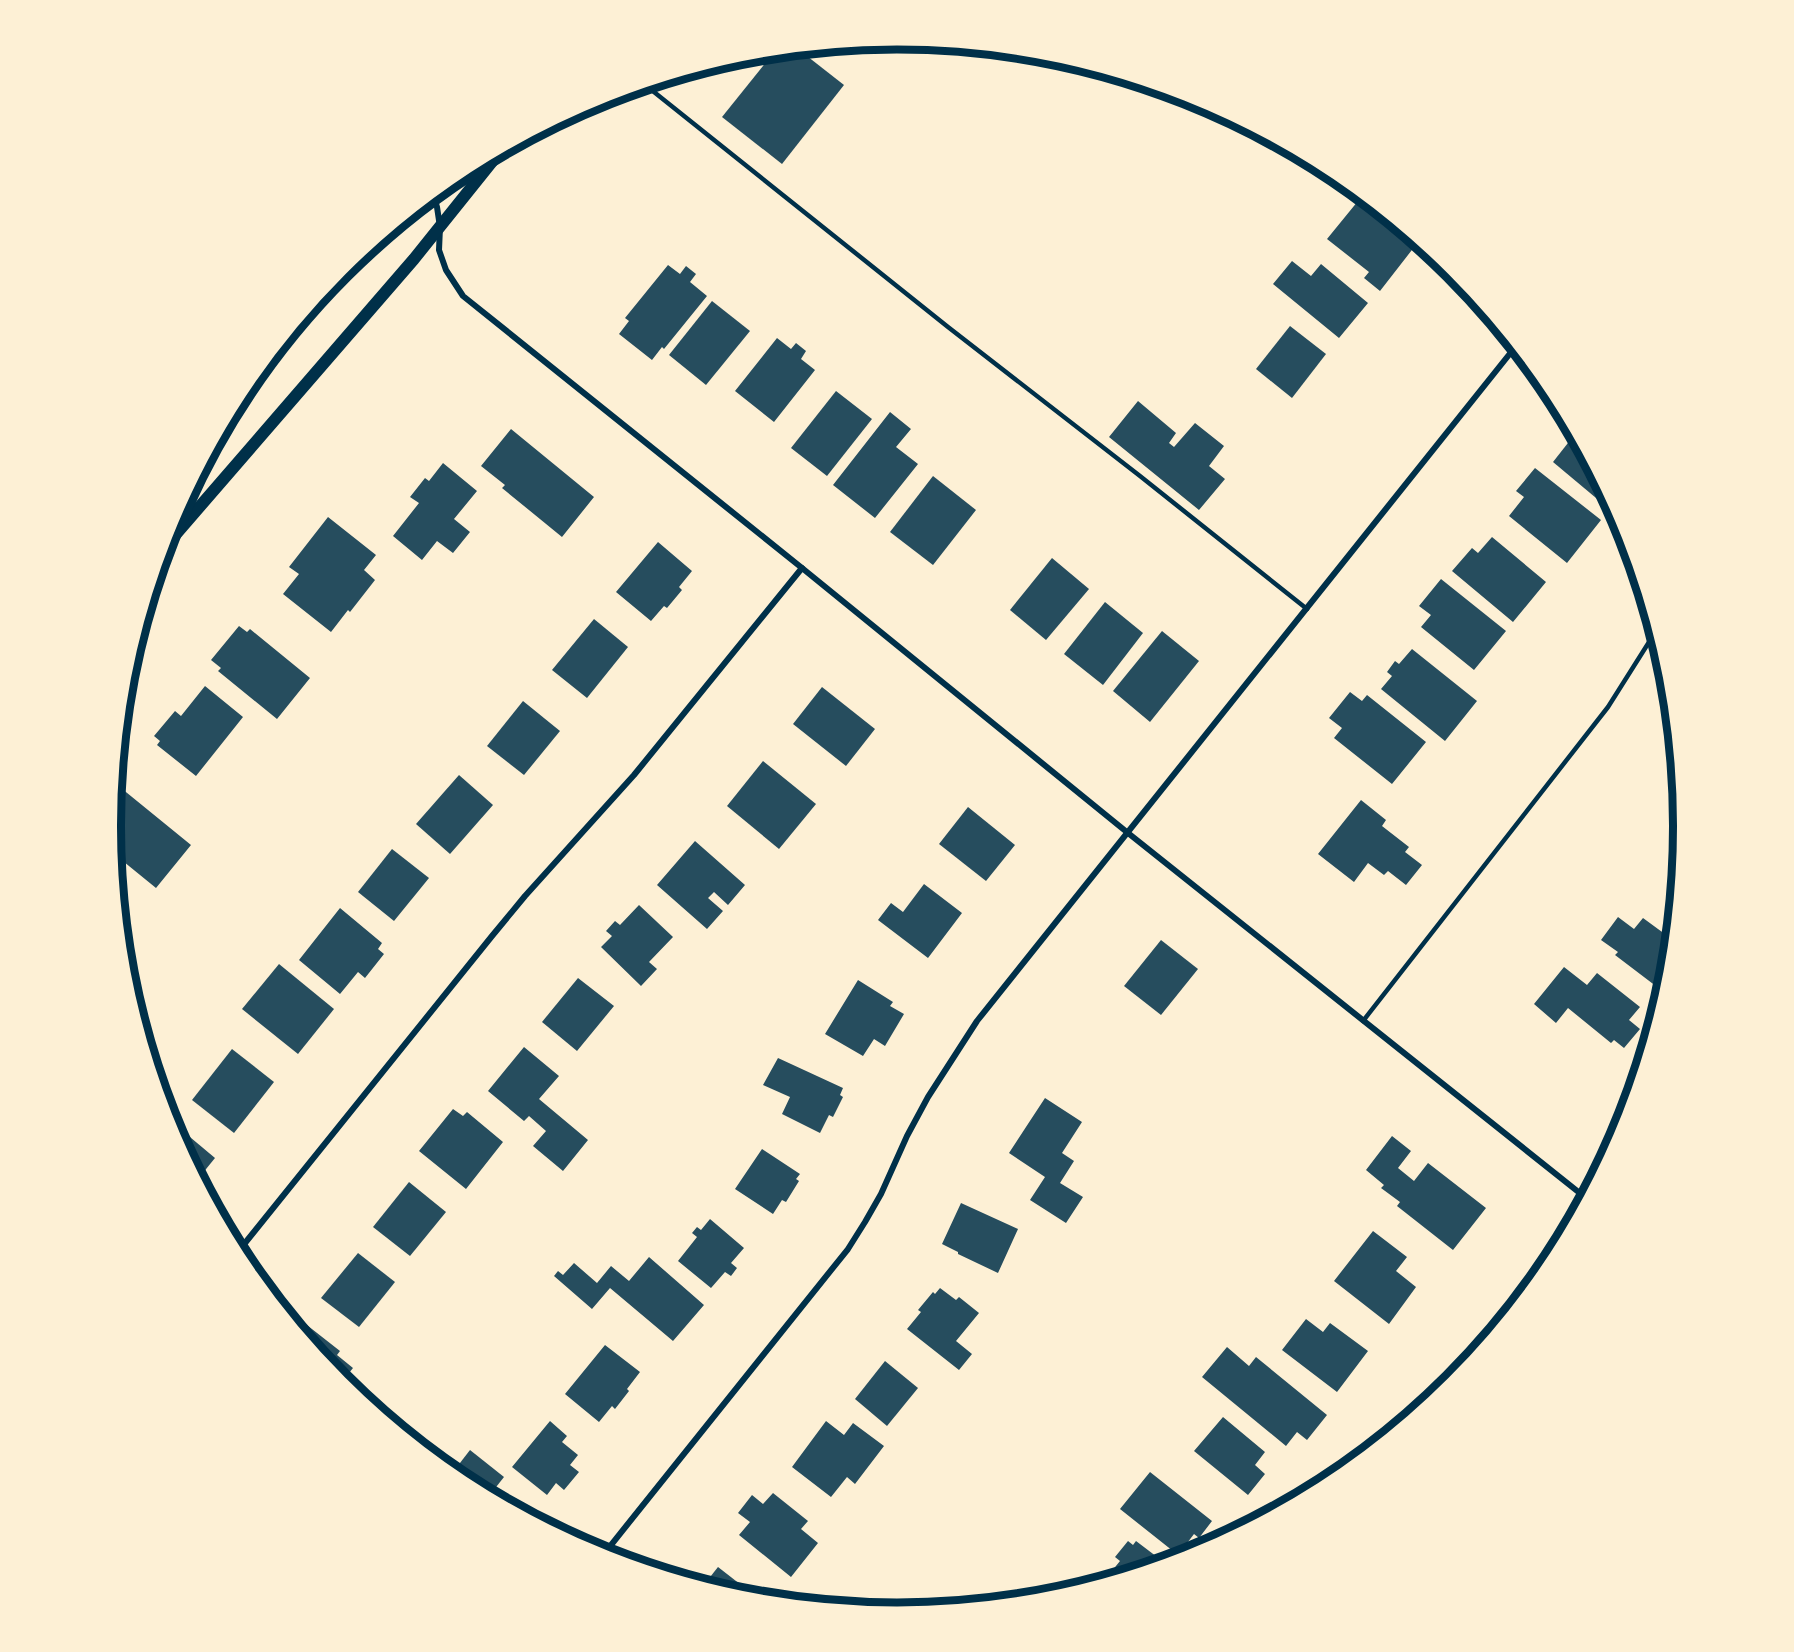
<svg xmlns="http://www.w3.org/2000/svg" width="1794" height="1652" viewBox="0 0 1794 1652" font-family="'Noto Sans',sans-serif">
<rect width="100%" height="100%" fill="#fdf0d5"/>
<!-- building -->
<g fill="#264d5e">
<path d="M879 41 869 53 856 43 875 41Z"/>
<path d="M798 49 844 85 782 164 722 117 775 51Z"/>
<path d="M1358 201 1415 246 1380 291 1364 278 1369 272 1327 239Z"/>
<path d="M1292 261 1311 276 1321 264 1368 303 1339 338 1273 284Z"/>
<path d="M668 265 680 274 686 266 696 274 690 282 707 296 664 349 662 347 652 360 619 334 629 321 625 318Z"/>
<path d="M712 301 750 331 706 385 669 355Z"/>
<path d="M1290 326 1326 354 1292 398 1256 369Z"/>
<path d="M777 338 791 349 796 343 806 351 801 359 815 370 774 422 735 391Z"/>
<path d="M836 391 872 419 827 476 791 448Z"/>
<path d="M1138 401 1176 433 1169 443 1174 447 1195 423 1224 446 1209 466 1225 479 1199 510 1109 437Z"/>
<path d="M890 412 911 429 896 447 918 464 875 518 833 485Z"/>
<path d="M511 429 594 497 562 537 502 488 505 485 481 466Z"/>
<path d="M1575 434 1612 503 1608 508 1553 462Z"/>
<path d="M443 463 477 491 454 519 470 532 453 553 437 541 422 560 393 536 419 503 410 497 425 478 429 481Z"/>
<path d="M1535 468 1601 520 1567 563 1509 516 1524 497 1516 491Z"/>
<path d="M933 476 976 510 933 565 890 532Z"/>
<path d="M328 517 376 555 364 570 375 580 350 612 348 610 331 632 283 594 299 574 289 567Z"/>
<path d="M1492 537 1546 582 1513 622 1452 571 1472 548 1478 553Z"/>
<path d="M658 542 692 571 679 587 682 590 667 608 664 606 651 621 616 592Z"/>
<path d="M1052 558 1089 589 1046 640 1010 610Z"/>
<path d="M1441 579 1506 631 1474 670 1421 627 1431 615 1419 606Z"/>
<path d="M1105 602 1143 633 1103 685 1064 654Z"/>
<path d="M594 619 628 647 587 698 552 670Z"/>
<path d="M239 626 247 632 250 629 310 678 277 719 218 671 221 668 211 660Z"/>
<path d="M1162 631 1199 661 1150 722 1113 691Z"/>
<path d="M1412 649 1477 701 1445 741 1381 689 1392 676 1387 672 1395 661 1399 664Z"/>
<path d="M205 686 243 717 196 776 157 745 160 741 154 736 175 711 181 716Z"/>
<path d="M822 687 875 729 846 766 793 724Z"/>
<path d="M1350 692 1362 701 1367 695 1426 742 1392 784 1334 738 1342 728 1329 718Z"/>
<path d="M523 701 560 731 524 775 487 746Z"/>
<path d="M763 761 816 804 779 849 727 806Z"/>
<path d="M459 775 493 805 450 854 416 824Z"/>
<path d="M114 786 119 791 121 788 191 845 156 888 113 853 110 826Z"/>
<path d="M1361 800 1386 820 1382 826 1409 847 1405 852 1422 865 1406 885 1388 871 1384 875 1368 863 1354 882 1318 854Z"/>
<path d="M968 807 1015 845 986 881 939 844Z"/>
<path d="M695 841 745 885 728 905 714 892 708 898 723 911 707 929 657 885Z"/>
<path d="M392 849 429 878 394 921 358 892Z"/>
<path d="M924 884 962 913 928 958 878 920 891 903 903 912Z"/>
<path d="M639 905 673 937 649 962 657 969 641 986 601 947 612 936 606 931 615 921 620 925Z"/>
<path d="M340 908 382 943 378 949 384 954 365 978 358 972 340 994 299 960Z"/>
<path d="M1618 917 1634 929 1643 918 1673 940 1669 980 1665 993 1615 955 1618 952 1601 940Z"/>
<path d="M1161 940 1198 969 1161 1015 1124 986Z"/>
<path d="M279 964 334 1009 298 1054 242 1009Z"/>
<path d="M1564 967 1587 985 1597 973 1640 1007 1629 1020 1640 1029 1624 1048 1614 1040 1611 1043 1568 1008 1556 1023 1534 1004Z"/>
<path d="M578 978 614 1006 577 1051 542 1022Z"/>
<path d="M858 980 893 1002 890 1006 904 1014 885 1046 874 1039 863 1056 825 1034Z"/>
<path d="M524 1047 559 1076 539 1099 588 1140 563 1171 533 1146 546 1131 529 1116 524 1121 488 1091Z"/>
<path d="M232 1049 274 1082 234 1133 192 1100Z"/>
<path d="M778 1058 843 1088 840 1095 843 1097 833 1117 829 1115 820 1133 782 1114 790 1097 763 1085Z"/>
<path d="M1045 1098 1082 1122 1062 1153 1074 1161 1060 1183 1083 1197 1066 1223 1030 1200 1045 1177 1009 1153Z"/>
<path d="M453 1109 463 1116 467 1112 503 1142 466 1189 419 1151Z"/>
<path d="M172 1122 215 1158 198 1179 170 1127Z"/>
<path d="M1392 1136 1411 1151 1398 1168 1414 1181 1428 1163 1486 1208 1453 1250 1397 1206 1400 1202 1381 1188 1384 1185 1366 1170Z"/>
<path d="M762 1149 800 1174 796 1179 799 1181 786 1202 782 1200 773 1214 735 1189Z"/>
<path d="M409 1182 446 1212 410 1256 373 1227Z"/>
<path d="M961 1203 1018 1229 998 1273 958 1254V1252L942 1244Z"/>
<path d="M710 1219 744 1248 731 1263 737 1268 731 1276 725 1272 711 1288 678 1261 697 1237 692 1233 697 1227 701 1230Z"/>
<path d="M1373 1231 1407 1257 1396 1271 1416 1287 1389 1324 1334 1281Z"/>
<path d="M358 1253 395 1282 359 1327 321 1298Z"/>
<path d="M649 1257 704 1305 673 1341 610 1288 592 1309 554 1276 558 1271 563 1275 574 1263 597 1283 611 1266 629 1281Z"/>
<path d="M940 1288 956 1300 959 1297 979 1313 956 1341 972 1354 959 1370 907 1329 921 1312 918 1310 933 1292 935 1294Z"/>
<path d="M1306 1319 1323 1332 1330 1323 1368 1351 1337 1392 1282 1350Z"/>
<path d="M303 1322 340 1351 337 1355 353 1368 341 1383 297 1330Z"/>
<path d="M605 1345 640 1372 627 1389 629 1391 615 1409 612 1406 599 1422 565 1394Z"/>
<path d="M1227 1347 1249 1366 1256 1357 1327 1415 1307 1440 1297 1432 1286 1446 1202 1377Z"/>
<path d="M885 1361 918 1388 887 1426 855 1399Z"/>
<path d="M1223 1417 1265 1452 1255 1465 1265 1474 1248 1495 1194 1451Z"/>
<path d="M550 1421 567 1436 562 1442 578 1455 570 1465 579 1472 564 1490 556 1483 547 1495 512 1467Z"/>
<path d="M826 1421 844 1435 853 1423 884 1446 855 1484 847 1477 831 1497 792 1467Z"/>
<path d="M470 1450 504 1477 489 1496 470 1486 453 1472Z"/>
<path d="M1150 1472 1212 1521 1199 1538 1194 1534 1178 1555 1120 1509Z"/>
<path d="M773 1493 808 1521 801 1529 818 1543 791 1577 739 1535 750 1522 738 1513 752 1495 763 1504Z"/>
<path d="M1128 1541 1133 1545 1136 1541 1165 1563 1103 1582 1120 1561 1115 1557Z"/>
<path d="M718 1567 754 1595 751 1599 743 1598 703 1586Z"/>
</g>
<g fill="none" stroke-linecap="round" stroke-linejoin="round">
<!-- service -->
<g stroke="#003049" stroke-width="4.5">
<path d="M644 84 948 327 1140 476 1307 609"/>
<path d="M1363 1021 1608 707 1656 631"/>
</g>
<!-- minor -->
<g stroke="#003049" stroke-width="6">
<path d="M433 193 437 207 440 227 439 250 446 270 463 296 802 568 1128 833 1586 1198"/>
<path d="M237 1253 492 936 525 896 634 775 802 568"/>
<path d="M603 1555 848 1249 865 1222 881 1194 907 1136 928 1097 977 1021 1516 346"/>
</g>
<!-- secondary -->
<path stroke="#003049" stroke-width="12" d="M163 549 414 259 503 148"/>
</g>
<!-- crop -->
<path d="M0 0H1794V1652H0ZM121 826a776 776 0 1 1 1552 0a776 776 0 1 1-1552 0Z" fill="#fdf0d5" fill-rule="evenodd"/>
<path fill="none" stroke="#003049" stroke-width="8" d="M121 826a776 776 0 1 1 1552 0a776 776 0 1 1-1552 0Z"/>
</svg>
